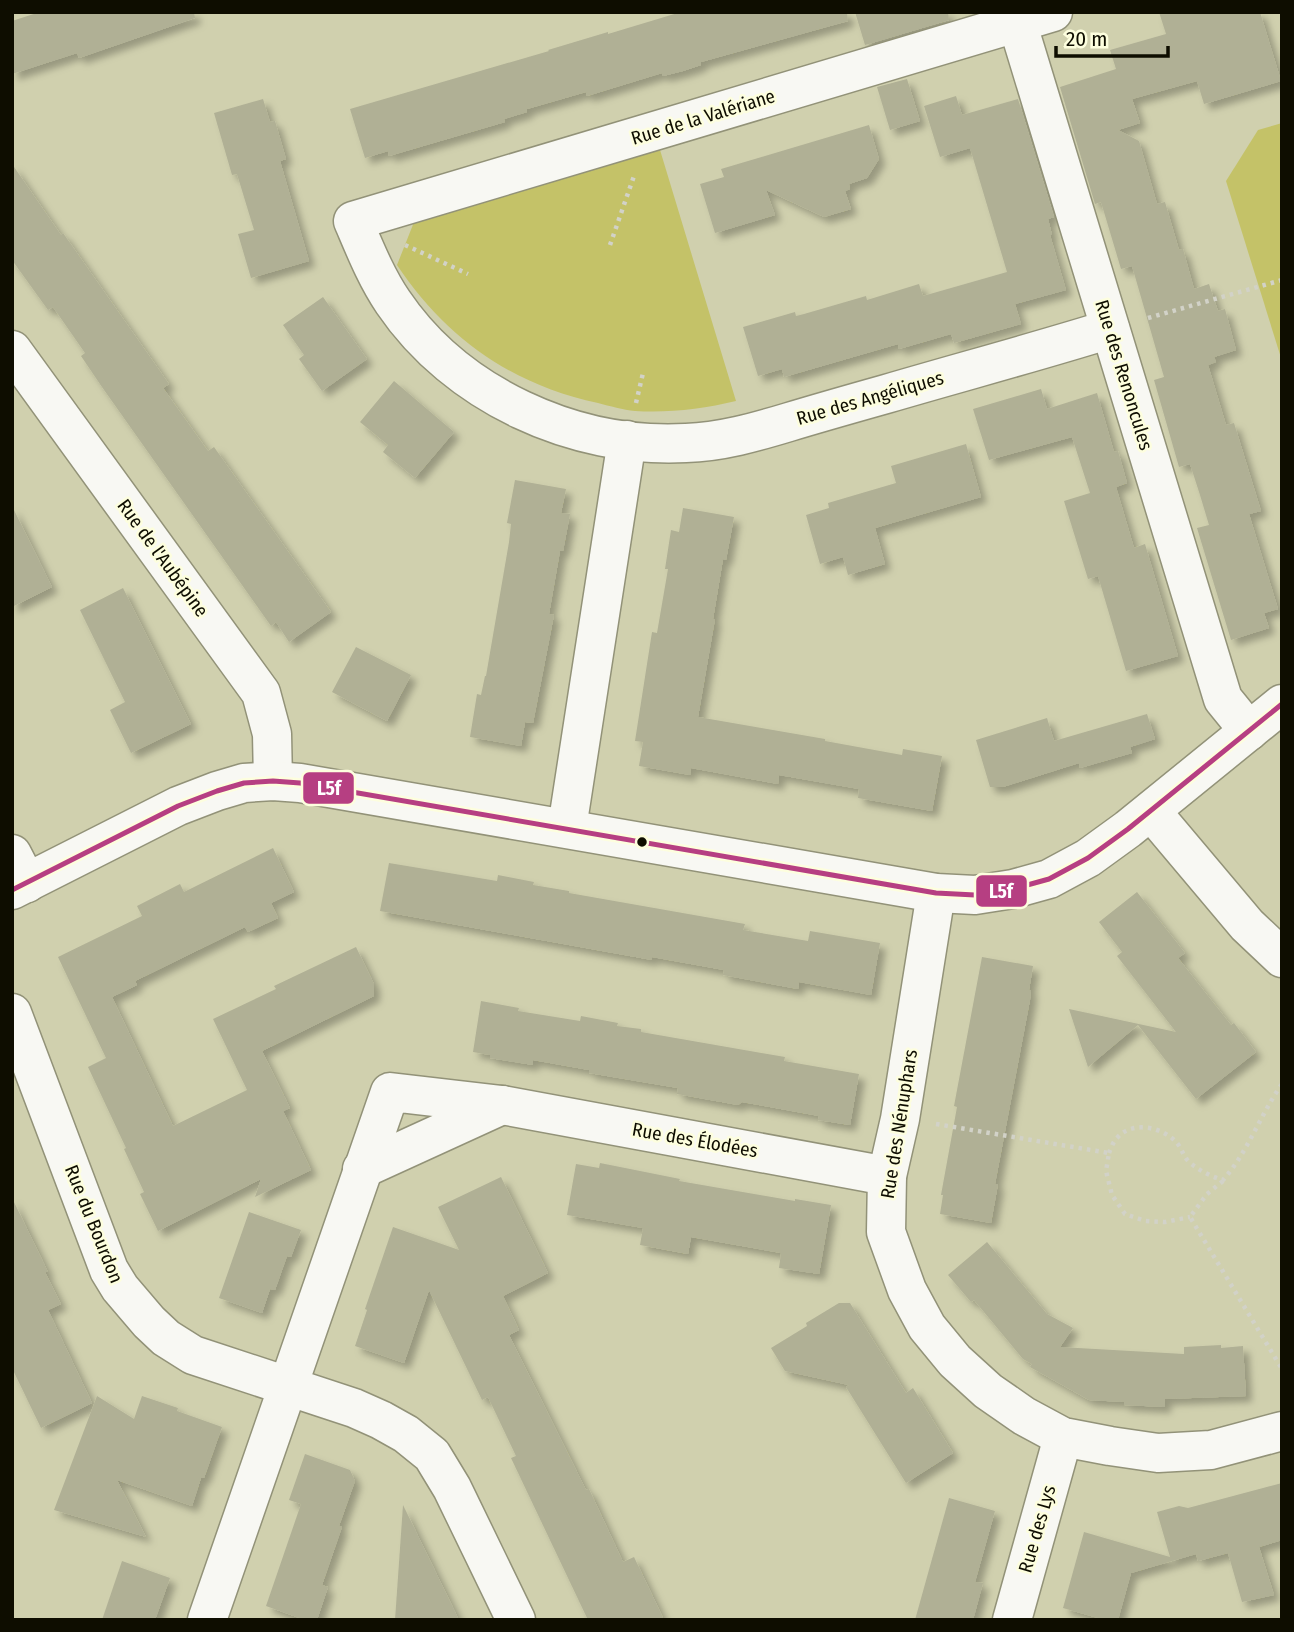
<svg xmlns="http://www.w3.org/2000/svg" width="1294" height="1632" viewBox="0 0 1294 1632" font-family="'Fira Sans Condensed',sans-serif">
<defs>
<filter id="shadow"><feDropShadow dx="6" dy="6" stdDeviation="3.5" flood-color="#0004"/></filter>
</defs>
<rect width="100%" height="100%" fill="#d0d0ae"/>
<!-- green -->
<g fill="#c4c268">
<path d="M1282 123V361L1226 181 1258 130Z"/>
<path d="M657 140 736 401C703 409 669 413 635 411 623 410 610 406 598 403 512 385 446 338 397 265L418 212Z"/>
</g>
<!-- building -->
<g fill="#b0b095" filter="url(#shadow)">
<path d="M40 12H194L195 18 79 58 77 53 12 74V21Z"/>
<path d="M681 12H847L848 21 701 62V65L683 71 663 76 662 73 587 96 586 92 527 109V112L504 119 505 122 389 156 388 151 365 158 350 109 549 51 548 50 608 32V34Z"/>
<path d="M855 12H948L949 20 865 45Z"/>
<path d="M1159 12H1260L1281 81 1204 104 1197 81 1132 99 1140 123 1118 130 1139 141 1157 204 1165 202 1179 250 1183 249 1194 289 1209 284 1218 311 1225 309 1236 350 1214 357 1216 362 1208 365 1226 425 1234 423 1261 511 1249 514 1278 609 1264 613 1269 628 1231 640 1197 528 1209 525 1200 495 1190 464 1179 467 1154 380 1164 377 1132 266 1121 269 1101 202 1095 204 1060 87 1116 69 1110 50 1166 34Z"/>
<path d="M907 79 920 121 890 130 877 87Z"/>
<path d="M956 96 962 115 1018 99 1054 217 1048 219 1052 235H1050L1066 290 1015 304 1021 324 954 343 951 334 899 349 898 344 784 377 782 369 758 376 743 327 795 312 796 316 804 314 866 296 867 300 919 284 923 296 1007 272 970 148 940 157 924 106Z"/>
<path d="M263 99 270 122 275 121 286 159 280 161 309 261 251 278 238 234 254 230 237 174 232 175 214 113Z"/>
<path d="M869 125 879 159 867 178 849 184 850 189 845 191 851 209 824 217 766 190 775 215 715 233 700 184 724 177 721 169Z"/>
<path d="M12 164 61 235 63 233 169 384 163 388 208 451 214 447 331 612 289 642 276 622 271 626 102 387 81 356 85 353 53 307 48 310 12 260Z"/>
<path d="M323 297 367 359 322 391 299 359 304 355 283 325Z"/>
<path d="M394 381 454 432 415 478 383 452 388 445 360 422Z"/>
<path d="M1041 389 1047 409 1097 393 1114 452 1118 451 1127 483 1116 487 1134 548 1145 544 1178 656 1126 671 1098 576 1088 579 1064 501 1090 493 1072 437 989 460 973 409Z"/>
<path d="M966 444 981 497 875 528 885 564 848 575 843 557 820 564 806 515 829 508 828 503 896 483 891 466Z"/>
<path d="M515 480 566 489 561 513 570 514 563 551H560L549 614 554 615 533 723 525 722 521 746 470 737 477 694 481 695 485 676H486L509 542 511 524 507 523Z"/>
<path d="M12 506 52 587 12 607Z"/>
<path d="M683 508 734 517 726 560 723 559 713 619H715L698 717 825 739V741L902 755 903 749 942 756 932 811 858 798 859 789 779 775 778 784 691 768 690 775 639 766 643 742 635 741 652 632 657 633 668 569H665L671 530 679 532Z"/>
<path d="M123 588 191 724 131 753 110 710 125 702 80 610Z"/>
<path d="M356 647 411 675 387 721 332 692Z"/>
<path d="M1147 714 1155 739 1130 747 1132 753 1080 768 1079 763 1003 787H990L976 740 1047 718 1054 741Z"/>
<path d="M273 848 294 892 271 903 278 918 248 932 245 927 135 981 137 985 112 997 173 1126 247 1090 213 1019 276 989 274 986 356 947 374 984V996L262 1051 290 1108 283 1111 311 1170 255 1197 261 1179 158 1231 140 1194 144 1192 124 1149 126 1148 88 1067 106 1058 58 957 142 916 137 906 180 884 184 892Z"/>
<path d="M389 863 497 881 498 875 534 882 533 885 569 891V893L745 924 743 930 808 941 810 931 880 943 871 995 799 982 798 989 723 975 724 970 652 957V960L380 911Z"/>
<path d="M1137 892 1185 953 1178 958 1231 1025 1234 1023 1256 1052 1196 1099 1138 1025 1088 1067 1069 1009 1176 1032 1117 956 1122 952 1099 922Z"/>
<path d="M982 957 1033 966 1029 990H1031L1030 1000 995 1184H998L991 1223 940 1214 943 1195H941L957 1107 954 1106Z"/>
<path d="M481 1001 519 1008 518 1011 580 1021 581 1016 618 1023 617 1026 641 1029V1032L785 1057 784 1061 859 1074 850 1125 818 1120 819 1116 742 1102 738 1105 677 1094 678 1088 589 1073V1070L533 1060V1065L490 1058V1055L473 1052Z"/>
<path d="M600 1163 680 1179 679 1181 795 1201V1199L831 1205 819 1274 779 1268 781 1253 691 1237 688 1254 640 1245 643 1228 567 1215 576 1164 599 1168Z"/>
<path d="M501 1177 548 1273 503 1296 519 1330 509 1335 586 1490 589 1489 623 1562 634 1557 664 1620H588L511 1458 516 1456 488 1397 482 1400 429 1290 404 1363 355 1346 367 1310 365 1309 393 1227 459 1250 438 1207Z"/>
<path d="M12 1198 48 1272H45L61 1304 48 1310 92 1403 41 1428 12 1368Z"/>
<path d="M249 1212 301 1230 291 1257 287 1256 275 1290 270 1289 262 1313 219 1298Z"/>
<path d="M987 1242 1047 1314 1073 1328 1060 1347 1184 1354V1347L1221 1345V1348L1243 1346 1246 1396 1165 1399V1407L1124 1405V1402L1089 1400 1030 1367 1032 1364 1023 1359 974 1300 971 1302 948 1275Z"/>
<path d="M839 1303H850L906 1393 913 1388 953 1453 906 1483 846 1387 849 1385 785 1371 771 1348 807 1326 806 1323Z"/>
<path d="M97 1396 134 1419 142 1396 178 1408 177 1411 222 1427 204 1478H201L192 1506 117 1480 146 1537 54 1510Z"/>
<path d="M305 1454 350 1470 355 1481 339 1526 342 1527 322 1585 328 1587 317 1620H305L266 1606 301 1504 289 1500Z"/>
<path d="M1282 1483V1540L1259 1547 1274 1595 1242 1602 1228 1553 1198 1561 1196 1554 1131 1573 1118 1620H1105L1063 1608 1084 1532 1170 1557 1157 1512 1179 1506 1188 1508Z"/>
<path d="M949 1498 995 1511 975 1582 983 1583 973 1620H915Z"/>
<path d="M403 1505 459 1620H395Z"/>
<path d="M122 1561 170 1578 155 1620H102Z"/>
</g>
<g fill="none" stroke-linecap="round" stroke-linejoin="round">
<defs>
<g id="minor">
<path d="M1014 12 1223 699 1249 731"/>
<path d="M1053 12 353 221C365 249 376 277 393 302 456 395 574 449 686 443 721 442 756 432 789 422 822 412 854 403 886 394 961 372 1036 352 1110 329"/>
<path d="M12 350 261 693 272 734 273 781"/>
<path d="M1151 811 1247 925 1282 958"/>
<path d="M567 828 627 440"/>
<path d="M12 854 27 883"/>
<path d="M12 890 178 806 217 791 244 783 273 781 300 783 936 893 975 895 1013 889 1049 879 1088 858 1128 829 1282 704"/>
<path d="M936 893 900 1119 887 1176 886 1232 907 1290 927 1327 955 1361 988 1391 1024 1416 1063 1437 1110 1446 1158 1453 1211 1450 1282 1431"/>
<path d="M12 1013 109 1270 120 1288 149 1322 166 1338 193 1355 354 1408 381 1420 406 1434 432 1455 452 1488 516 1620"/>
<path d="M362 1169 502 1105"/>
<path d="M207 1620 390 1092 502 1105 887 1176"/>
<path d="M1012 1620 1063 1437"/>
</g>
</defs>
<!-- minor casing -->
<use href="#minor" stroke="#929278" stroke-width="41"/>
<!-- path -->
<g stroke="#d2d2c8" stroke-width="4.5" stroke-dasharray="3.5 5" stroke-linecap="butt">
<path d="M405 245 468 274"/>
<path d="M610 245 634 176"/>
<path d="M1148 318 1282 280"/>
<path d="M636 403 643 373"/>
<path d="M936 1124 1109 1153 1106 1171 1112 1195 1125 1214 1145 1221 1165 1222 1190 1217"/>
<path d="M1109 1153C1111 1148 1113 1142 1117 1138 1132 1120 1163 1127 1177 1143 1182 1149 1183 1156 1189 1162 1200 1171 1210 1176 1223 1180 1248 1152 1260 1115 1282 1084"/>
<path d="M1223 1181 1207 1194 1190 1217 1282 1369"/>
</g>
<!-- minor -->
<use href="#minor" stroke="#f8f8f3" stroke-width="38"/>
<defs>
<path id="bus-1" d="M12 890 178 806 217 791 244 783 273 781 300 783 936 893 975 895 1013 889 1049 879 1088 858 1128 829 1282 704"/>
</defs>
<!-- bus-1 casing -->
<use href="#bus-1" stroke="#fdfede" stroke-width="10"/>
<!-- bus-1 -->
<use href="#bus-1" stroke="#b63f82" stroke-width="5"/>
</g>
<!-- markers -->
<circle fill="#0e0d00" stroke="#fdfede" stroke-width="2.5" cx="642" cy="842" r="6"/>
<g text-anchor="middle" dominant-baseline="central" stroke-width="5" stroke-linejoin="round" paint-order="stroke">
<!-- street labels -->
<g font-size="19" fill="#0e0d00" stroke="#fdfede">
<text transform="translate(703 117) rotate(-17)">Rue de la Valériane</text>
<text transform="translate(1124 375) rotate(73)">Rue des Renoncules</text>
<text transform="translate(870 398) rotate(-16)">Rue des Angéliques</text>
<text transform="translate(163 558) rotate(54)">Rue de l'Aubépine</text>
<text transform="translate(899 1124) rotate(-81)">Rue des Nénuphars</text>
<text transform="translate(695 1140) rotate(10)">Rue des Élodées</text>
<text transform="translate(94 1224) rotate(68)">Rue du Bourdon</text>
<text transform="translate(1037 1529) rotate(-74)">Rue des Lys</text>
</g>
</g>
<g stroke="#fdfede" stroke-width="2.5">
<rect x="302" y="771" width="53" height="34" rx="7" fill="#b63f82"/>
<rect x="975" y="874" width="53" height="34" rx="7" fill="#b63f82"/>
</g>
<g font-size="19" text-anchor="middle" font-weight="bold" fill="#fff">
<text x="329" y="795">L5f</text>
<text x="1001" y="898">L5f</text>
</g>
<!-- border -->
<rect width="1294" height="1632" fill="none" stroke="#0e0d00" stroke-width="28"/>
<!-- scale -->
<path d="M1056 46v10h112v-10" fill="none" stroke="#0e0d00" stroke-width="3.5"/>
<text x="1066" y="46" font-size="21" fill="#0e0d00" stroke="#fdfede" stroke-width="5" paint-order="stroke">20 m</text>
</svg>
